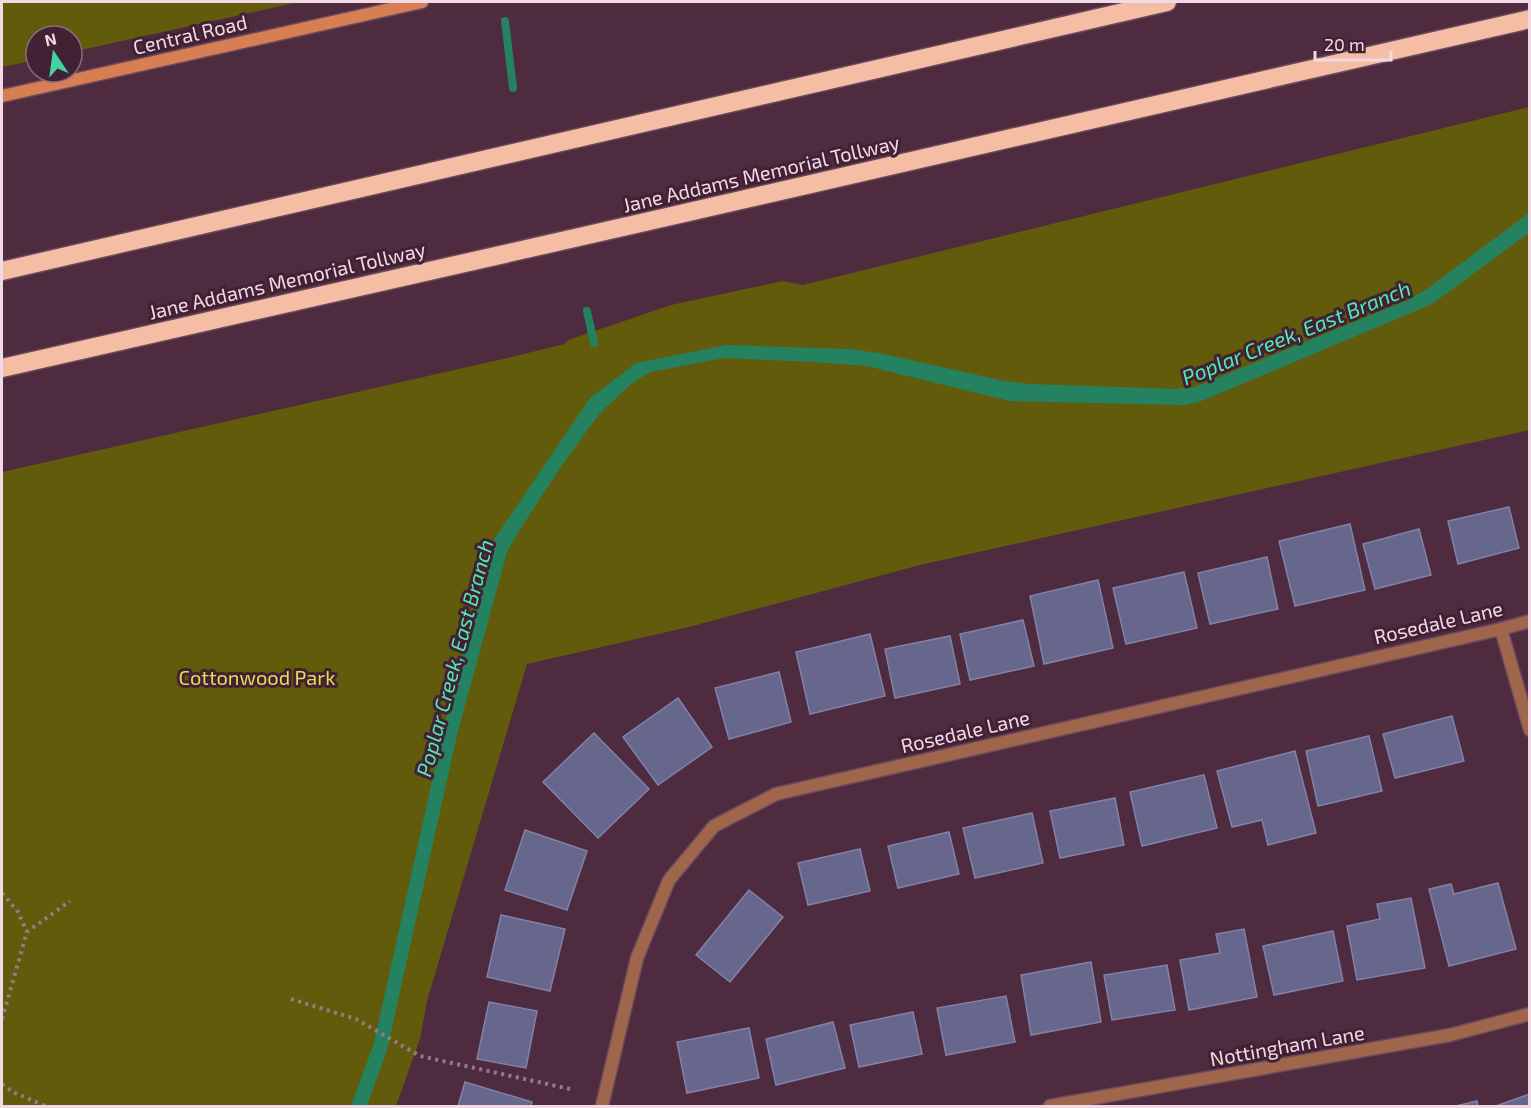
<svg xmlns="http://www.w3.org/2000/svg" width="1531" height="1108" viewBox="0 0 1531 1108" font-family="'Exo 2',sans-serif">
<rect width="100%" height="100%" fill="#4e2b3f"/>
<!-- green -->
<g fill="#615b0b">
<path d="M2 2H299L72 52V36H36V60L2 67Z"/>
<path d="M1529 107V430L920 565 689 627 527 664 427 1001 420 1039 396 1106H2V472L503 359 565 344 568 340 671 305 783 281 803 285Z"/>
</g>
<!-- water -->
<path fill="#258261" d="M1529 213V233L1432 304 1199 402 1184 405 1010 401 867 366 814 362 724 358 650 372 630 385 600 413 562 465 519 531 507 552 457 735 387 1050 367 1106H351L374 1043 444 727 491 544 590 398 636 363 727 345 849 349 879 353 1004 381 1031 384 1176 389 1195 387 1408 300 1427 289Z"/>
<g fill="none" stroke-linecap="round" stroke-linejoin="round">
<!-- stream -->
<g stroke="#258261" stroke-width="8">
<path d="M505 21 513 88"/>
<path d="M587 311 594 343"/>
</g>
</g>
<!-- building -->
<g fill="#67668c" stroke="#8281a9" stroke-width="1.5">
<path d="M1509 507 1519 548 1458 564 1448 521Z"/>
<path d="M1350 524 1365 590 1295 606 1279 541Z"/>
<path d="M1419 529 1431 575 1375 589 1363 544Z"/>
<path d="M1267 557 1278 609 1210 624 1198 573Z"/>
<path d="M1184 572 1197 628 1126 644 1113 588Z"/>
<path d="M1098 580 1113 648 1044 664 1030 596Z"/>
<path d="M1023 620 1034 666 970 680 960 634Z"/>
<path d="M870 634 885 696 810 714 796 652Z"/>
<path d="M950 636 960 684 895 698 885 649Z"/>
<path d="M779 672 791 722 729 739 715 688Z"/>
<path d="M678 698 712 747 658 785 623 737Z"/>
<path d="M1452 716 1464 761 1395 778 1383 734Z"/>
<path d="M594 733 649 789 598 838 543 782Z"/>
<path d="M1369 736 1382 791 1318 806 1306 751Z"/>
<path d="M1295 751 1316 833 1268 845 1262 820 1232 827 1217 771Z"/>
<path d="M1204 775 1217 828 1142 846 1130 792Z"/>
<path d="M1115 798 1124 845 1060 858 1050 811Z"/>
<path d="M1032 813 1043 863 975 878 963 828Z"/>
<path d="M525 830 587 851 567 910 505 890Z"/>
<path d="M949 832 959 874 898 888 888 846Z"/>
<path d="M860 849 870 891 808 905 798 863Z"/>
<path d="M1498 883 1516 949 1449 966 1429 889 1451 884 1454 894Z"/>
<path d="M749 890 783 917 730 982 696 955Z"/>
<path d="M1411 898 1425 968 1357 980 1347 926 1380 919 1377 904Z"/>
<path d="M501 915 565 929 550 991 487 977Z"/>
<path d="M1244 929 1257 997 1189 1010 1180 960 1220 953 1216 934Z"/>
<path d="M1333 931 1343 981 1274 995 1263 946Z"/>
<path d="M1091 962 1101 1022 1031 1035 1021 975Z"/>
<path d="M1167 965 1175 1010 1112 1020 1104 975Z"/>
<path d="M1006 996 1015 1042 946 1055 937 1008Z"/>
<path d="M489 1002 537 1011 526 1068 477 1059Z"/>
<path d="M913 1012 922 1054 859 1067 850 1025Z"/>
<path d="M833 1022 845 1068 776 1085 766 1039Z"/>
<path d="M749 1028 759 1078 687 1093 677 1042Z"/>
<path d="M465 1082 532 1102 531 1106H458Z"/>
<path d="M1530 1094V1106H1496Z"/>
<path d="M1477 1101 1478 1106H1456Z"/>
</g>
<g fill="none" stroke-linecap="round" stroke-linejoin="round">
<defs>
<g id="street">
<path d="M1501 629 1530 730"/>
<path d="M602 1106 637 958 669 880 714 826 776 794 1501 629 1530 621"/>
<path d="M1050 1106 1450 1035 1530 1014"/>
</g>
<path id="secondary" d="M2 96 422 2"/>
<g id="highway">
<path d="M2 271 1167 2"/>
<path d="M2 368 645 222 1530 19"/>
</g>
</defs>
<!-- street casing -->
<use href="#street" stroke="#6b4a5d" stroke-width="15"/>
<!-- secondary casing -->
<use href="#secondary" stroke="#6b4a5d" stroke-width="15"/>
<!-- highway casing -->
<use href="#highway" stroke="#6b4a5d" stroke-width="21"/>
<!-- path -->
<g stroke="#97798a" stroke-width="4" stroke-dasharray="3 4.5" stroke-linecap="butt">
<path d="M2 893 18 912 27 932"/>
<path d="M291 999 356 1019 420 1056 570 1089"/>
<path d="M2 1019 27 932 70 901"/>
<path d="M2 1084 13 1092 45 1106"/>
</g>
<!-- street -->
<use href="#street" stroke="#9f664c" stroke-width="12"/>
<!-- secondary -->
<use href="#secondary" stroke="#d87e53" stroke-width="12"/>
<!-- highway -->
<use href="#highway" stroke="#f5bda3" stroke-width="18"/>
</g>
<g text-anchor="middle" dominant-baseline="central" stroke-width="6" stroke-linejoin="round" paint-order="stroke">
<!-- street labels -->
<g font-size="20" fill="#f1dae6" stroke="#432135">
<text transform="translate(190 34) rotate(-13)">Central Road</text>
<text transform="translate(761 173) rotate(-13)">Jane Addams Memorial Tollway</text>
<text transform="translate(287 280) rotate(-13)">Jane Addams Memorial Tollway</text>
<text transform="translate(1438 622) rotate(-13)">Rosedale Lane</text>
<text transform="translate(965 731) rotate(-13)">Rosedale Lane</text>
<text transform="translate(1287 1045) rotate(-10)">Nottingham Lane</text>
</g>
<!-- park labels -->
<g font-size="20" fill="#e7dd53" stroke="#432135">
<text x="257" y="677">Cottonwood Park</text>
</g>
<!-- water labels -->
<g font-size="21" font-style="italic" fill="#4dedb4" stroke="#432135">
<text transform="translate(1296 332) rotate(-22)">Poplar Creek, East Branch</text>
<text transform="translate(454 658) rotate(-75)">Poplar Creek, East Branch</text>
</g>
</g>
<!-- border -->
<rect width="1531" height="1108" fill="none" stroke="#f1dae6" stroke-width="6"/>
<!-- north arrow -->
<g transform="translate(54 54) rotate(347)"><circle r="28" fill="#432135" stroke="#896b7c" stroke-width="1.5"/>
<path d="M0-4.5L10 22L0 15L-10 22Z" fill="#42d4a0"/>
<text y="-9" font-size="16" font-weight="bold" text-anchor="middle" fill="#f1dae6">N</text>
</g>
<!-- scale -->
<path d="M1315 51v9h76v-9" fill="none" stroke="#f1dae6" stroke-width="3"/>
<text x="1324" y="51" font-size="18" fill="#f1dae6" stroke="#432135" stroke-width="4.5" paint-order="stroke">20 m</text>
</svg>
